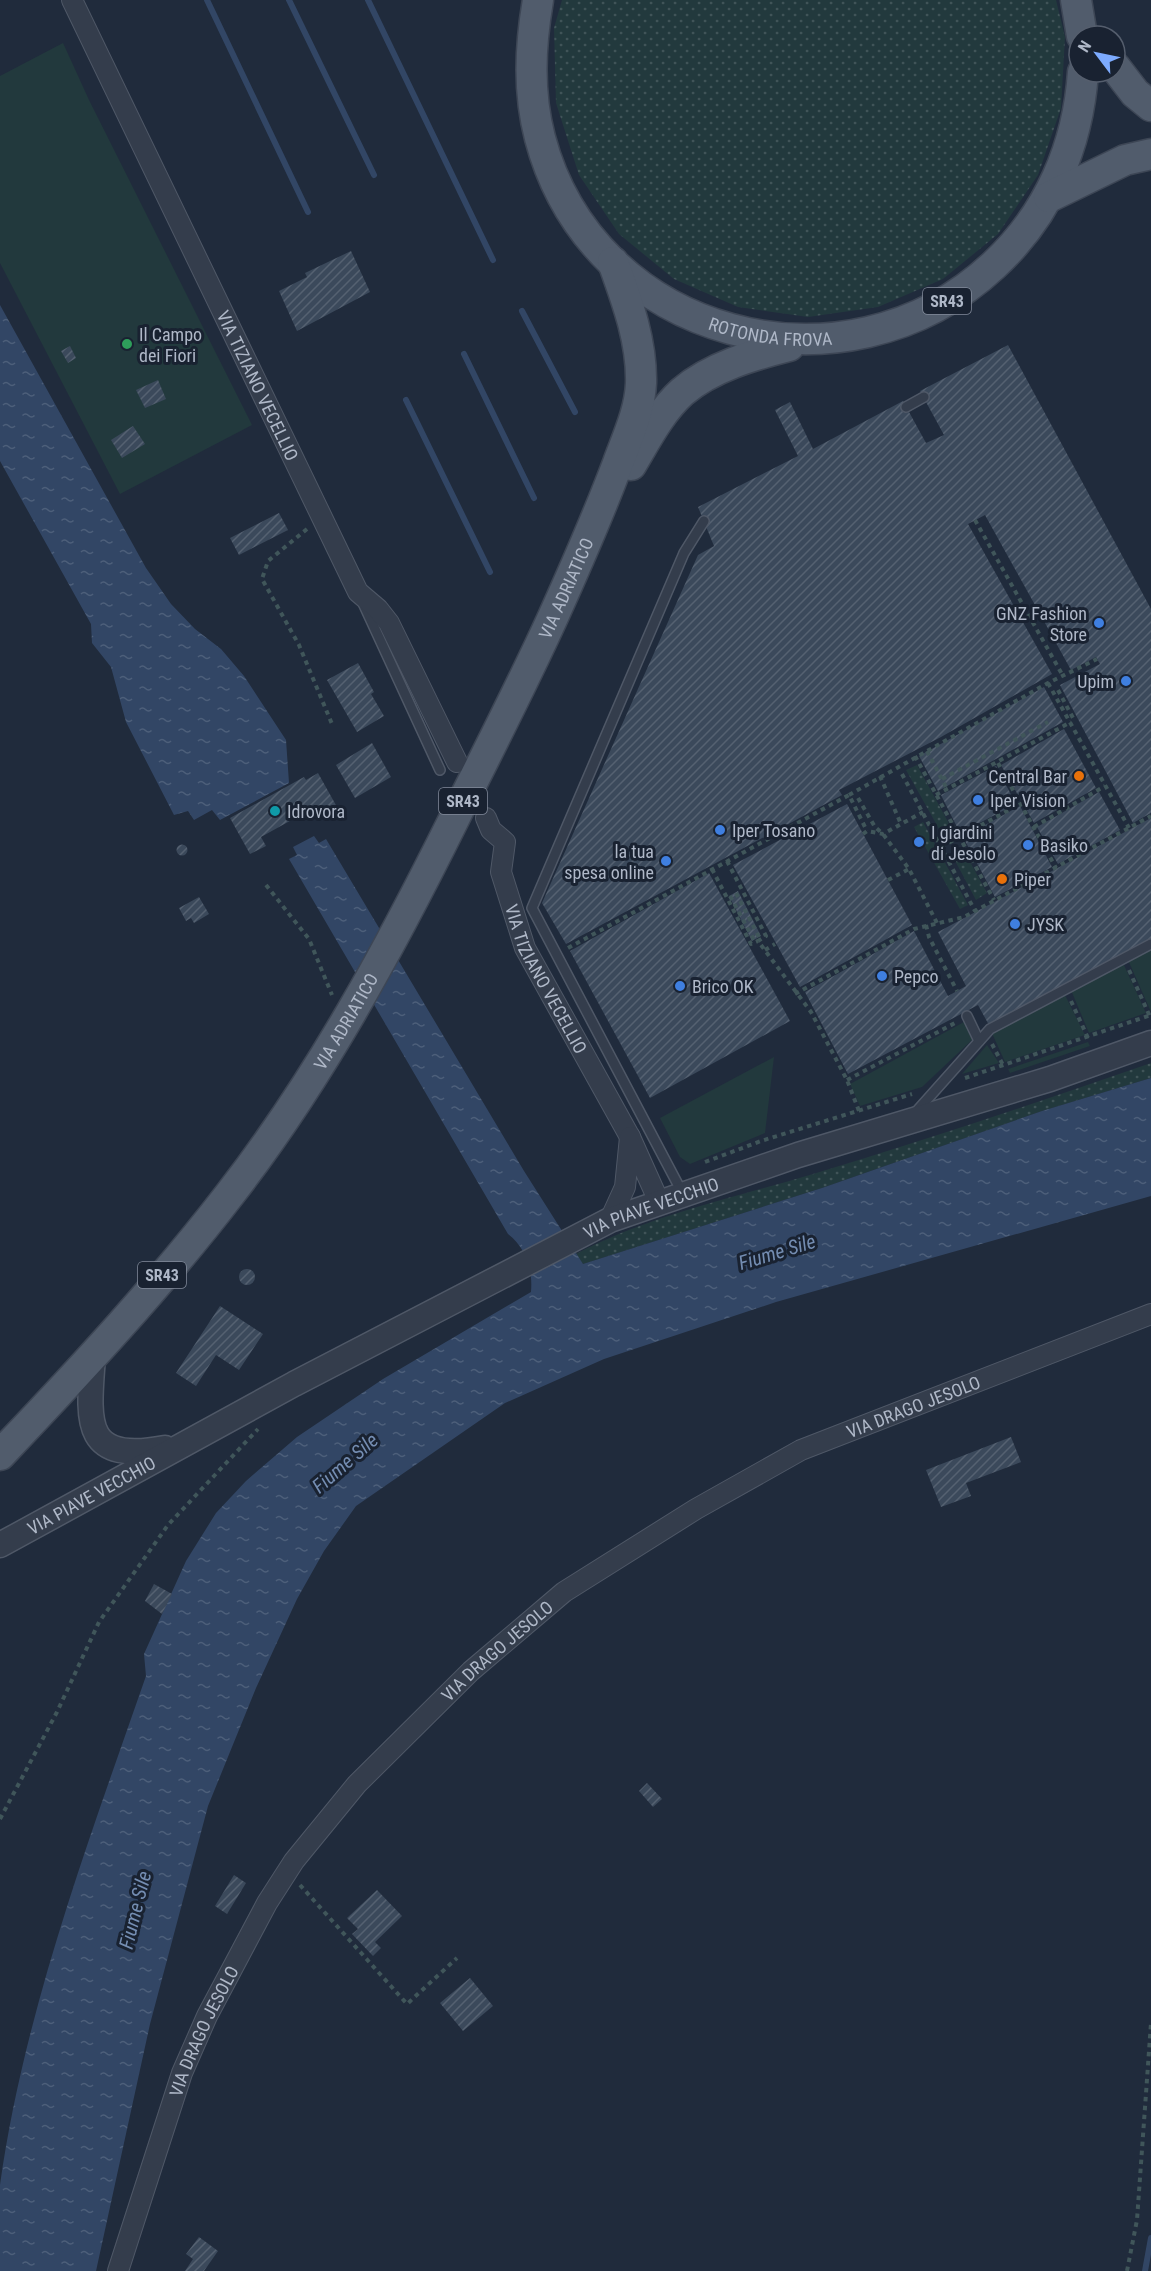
<svg xmlns="http://www.w3.org/2000/svg" width="1151" height="2271" viewBox="0 0 1151 2271" font-family="'Roboto Condensed',sans-serif">
<defs>
<pattern id="grass-dots" width="8" height="8" patternUnits="userSpaceOnUse" patternTransform="scale(1.5)"><rect width="8" height="8" fill="#22393d"/><path d="M2 2h.1M6 6h.1" fill="none" stroke="#405458" stroke-width="1.8" stroke-linecap="round"/></pattern>
<pattern id="water-ripples" width="26" height="14" patternUnits="userSpaceOnUse" patternTransform="scale(1.5)"><rect width="26" height="14" fill="#324665"/><path d="M2 4q2-2 4 0t4 0M15 11q2-2 4 0t4 0" fill="none" stroke="#4d5f7a"/></pattern>
<pattern id="building-hatch" width="6" height="6" patternUnits="userSpaceOnUse" patternTransform="scale(1.5)"><rect width="6" height="6" fill="#3b495b"/><path d="M-1 1l2-2M0 6l6-6M5 7l2-2" fill="none" stroke="#556171"/></pattern>
</defs>
<rect width="100%" height="100%" fill="#202b3c"/>
<!-- grass -->
<g fill="url(#grass-dots)">
<path d="M562 0H1056L1065 37 1061 108 1038 175 998 234 943 279 878 307 808 317 738 307 674 279 619 234 579 175 556 103 554 28Z"/>
<path d="M917 765 953 831 943 836 906 770Z"/>
<path d="M923 822 968 905 960 909 914 827Z"/>
<path d="M963 849 987 893 976 900 952 855Z"/>
<path d="M1151 1063V1078L1042 1111 822 1188 583 1264 576 1254C650 1215 733 1198 813 1174 926 1140 1039 1102 1151 1063Z"/>
</g>
<!-- garden -->
<g fill="#22393d">
<path d="M63 43 89 100 252 425 120 494 0 263V76Z"/>
<path d="M1151 947V1012L1128 960Z"/>
<path d="M1123 963 1146 1013 1089 1033 1071 990Z"/>
<path d="M1064 993 1085 1035 1005 1062 991 1031Z"/>
<path d="M964 1022 973 1039 922 1087 860 1106 850 1084Z"/>
<path d="M1088 1042 1090 1046 1010 1073 1008 1069Z"/>
<path d="M987 1045 999 1063 962 1074Z"/>
<path d="M774 1057 765 1133 690 1164 680 1157 660 1118Z"/>
</g>
<!-- water -->
<g fill="url(#water-ripples)">
<path d="M0 305 146 568 171 604 195 629 221 649 244 676 286 740 289 783 220 820 212 810 194 820 188 811 174 815 126 722 111 667 92 643 91 624 0 461Z"/>
<path d="M314 836 319 843 326 839 524 1171 583 1264 822 1188 1042 1111 1151 1078V1196L776 1302 604 1359 505 1403 356 1506 324 1551 297 1599 256 1688 208 1806 150 2024 96 2271H0C0 2243 0 2213 0 2185 24 2012 89 1840 146 1676L144 1654 186 1561 216 1513 246 1481 297 1437 383 1379 531 1292C533 1269 526 1248 508 1234L289 859 297 855 293 847Z"/>
</g>
<g fill="none" stroke-linecap="round" stroke-linejoin="round">
<!-- stream -->
<g stroke="#324665" stroke-width="6">
<path d="M207 0 308 212"/>
<path d="M289 0 374 175"/>
<path d="M368 0 493 260"/>
<path d="M522 311 575 412"/>
<path d="M464 354 534 498"/>
<path d="M406 400 490 572"/>
<path d="M1145 2271 1151 2238"/>
</g>
</g>
<!-- building -->
<g fill="url(#building-hatch)">
<path d="M351 251 370 292 297 331 279 291 307 277 305 273Z"/>
<path d="M1008 345 1151 609V813L1133 823 1060 685 1100 664 1097 659 1096 657 1071 670 985 515 968 524 1052 674 941 737 839 790 842 795 566 944 542 903 698 555 714 546 698 507 798 456 775 410 790 402 813 449 903 401 926 443 944 435 920 391Z"/>
<path d="M70 346 76 358 68 363 61 351Z"/>
<path d="M158 380 166 399 145 408 136 390Z"/>
<path d="M133 426 145 444 122 458 111 440Z"/>
<path d="M279 513 288 530 239 555 230 538Z"/>
<path d="M358 663 374 692 371 694 384 716 357 732 327 680Z"/>
<path d="M1044 687 1063 722 938 791 919 756Z"/>
<path d="M1064 729 1096 788 1034 823 1001 765Z"/>
<path d="M372 743 391 777 355 798 336 765Z"/>
<path d="M996 766 1016 804 960 833 941 795Z"/>
<path d="M318 773 337 807 321 816 315 807 261 837 266 846 250 854 230 818 304 777 306 780Z"/>
<path d="M1099 792 1120 830 1058 864 1037 827Z"/>
<path d="M847 804 912 925 800 987 733 865Z"/>
<path d="M1020 806 1052 867 995 897 963 837Z"/>
<path d="M1151 818V941L990 1027 978 1005 848 1074 805 992 914 931 948 996 966 986 938 932Z"/>
<circle cx="182" cy="850" r="5.5"/>
<path d="M709 873 790 1021 650 1098 570 951Z"/>
<path d="M738 891 761 936 752 941 729 896Z"/>
<path d="M199 897 209 914 194 923 191 918 186 921 179 908Z"/>
<circle cx="247" cy="1277" r="8"/>
<path d="M220 1306 263 1334 239 1370 216 1355 196 1386 176 1373Z"/>
<path d="M1011 1437 1021 1462 966 1483 971 1496 941 1507 926 1470Z"/>
<path d="M154 1584 172 1594 162 1614 145 1601Z"/>
<path d="M647 1783 662 1799 653 1807 639 1791Z"/>
<path d="M234 1875 246 1883 227 1914 215 1906Z"/>
<path d="M377 1890 402 1916 375 1942 381 1948 373 1956 352 1934 358 1929 347 1918Z"/>
<path d="M470 1978 493 2006 463 2031 440 2003Z"/>
<path d="M199 2237 218 2251 204 2271H185L193 2259 186 2254Z"/>
</g>
<g fill="none" stroke-linecap="round" stroke-linejoin="round">
<defs>
<g id="service">
<path d="M906 407 924 397"/>
<path d="M363 603 440 770"/>
<path d="M967 1016 979 1041"/>
<path d="M915 1113 990 1029 1151 944"/>
<path d="M683 1194 532 908 684 553 704 521"/>
</g>
<g id="minor">
<path id="s1" d="M72 0 358 592 378 609 389 623 457 762"/>
<path id="s2" d="M486 818 491 830 505 842 501 872 525 948 630 1137"/>
<path d="M610 1220 625 1187 630 1137 660 1204"/>
<path id="s3" d="M118 2271 182 2073 207 2016 267 1903 294 1861 357 1784 471 1671 564 1592 696 1509 801 1450 1151 1314"/>
</g>
<g id="tertiary">
<path d="M93 1357C88 1422 82 1464 165 1448"/>
<path id="s4" d="M0 1545 294 1384 610 1220 798 1155 1050 1079 1151 1043"/>
</g>
<g id="primary">
<path id="s5" d="M538 0C530 47 528 92 540 138 593 339 845 404 994 265 1049 214 1078 146 1083 72"/>
<path d="M1076 0 1082 36"/>
<path d="M1115 67 1135 93 1151 106"/>
<path d="M1049 197 1125 160 1151 154"/>
<path d="M631 465C646 440 660 412 682 392 711 367 753 355 789 346"/>
<path id="s6" d="M0 1455C80 1371 160 1285 230 1194 320 1078 390 948 455 817 488 751 522 685 553 617 576 566 598 516 618 463 627 438 640 411 641 383 642 341 627 301 613 262"/>
</g>
</defs>
<!-- service casing -->
<use href="#service" stroke="#4f5867" stroke-width="12"/>
<!-- minor casing -->
<use href="#minor" stroke="#4f5867" stroke-width="22"/>
<!-- tertiary casing -->
<use href="#tertiary" stroke="#4f5867" stroke-width="27"/>
<!-- primary casing -->
<use href="#primary" stroke="#3d4655" stroke-width="33"/>
<!-- path -->
<g stroke="#40565a" stroke-width="4" stroke-dasharray="4.5 4.5" stroke-linecap="butt">
<path d="M975 520 1063 676"/>
<path d="M307 529 268 561 262 579 299 645 332 724"/>
<path d="M1048 683 1129 828"/>
<path d="M1058 690 1073 718"/>
<path d="M927 751 947 789"/>
<path d="M915 756 994 900"/>
<path d="M998 763 1056 868"/>
<path d="M902 774 975 911"/>
<path d="M880 776 901 824"/>
<path d="M942 779 1048 722"/>
<path d="M849 795 1048 683 1097 659"/>
<path d="M936 795 1071 722"/>
<path d="M858 798 875 827 883 834 909 869 937 923"/>
<path d="M1034 827 1105 786"/>
<path d="M863 834 867 831 883 834 923 812"/>
<path d="M941 847 1020 804"/>
<path d="M727 861 766 936 758 941 811 1012 847 1080 859 1111"/>
<path d="M712 869 751 944 758 941"/>
<path d="M888 880 909 869"/>
<path d="M266 885 309 939 332 995"/>
<path d="M736 893 759 937V940"/>
<path d="M730 896 754 940 757 941"/>
<path d="M926 925 929 937 957 991"/>
<path d="M568 948 849 795 867 831"/>
<path d="M765 950 775 944"/>
<path d="M1129 970 1151 1019"/>
<path d="M795 994 914 929 964 917 1151 816"/>
<path d="M1071 1001 1088 1038"/>
<path d="M992 1044 1004 1067"/>
<path d="M965 1078 1151 1015"/>
<path d="M847 1080 955 1023"/>
<path d="M705 1162 761 1141 912 1094"/>
<path d="M0 1819 57 1712 99 1622 168 1525 258 1429"/>
<path d="M300 1885 407 2004 457 1958"/>
<path d="M1127 2271 1137 2220 1151 2023"/>
</g>
<!-- service -->
<use href="#service" stroke="#343d4c" stroke-width="9"/>
<!-- minor -->
<use href="#minor" stroke="#343d4c" stroke-width="20"/>
<!-- tertiary -->
<use href="#tertiary" stroke="#343d4c" stroke-width="24"/>
<!-- primary -->
<use href="#primary" stroke="#515c6c" stroke-width="30"/>
</g>
<!-- markers -->
<circle fill="#2e9e5b" stroke="#192231" stroke-width="2" cx="127" cy="344" r="6"/>
<g fill="#3f7fe0" stroke="#192231" stroke-width="2">
<circle cx="1099" cy="623" r="6"/>
<circle cx="1126" cy="681" r="6"/>
<circle cx="978" cy="800" r="6"/>
<circle cx="720" cy="830" r="6"/>
<circle cx="919" cy="842" r="6"/>
<circle cx="1028" cy="845" r="6"/>
<circle cx="666" cy="861" r="6"/>
<circle cx="1015" cy="924" r="6"/>
<circle cx="882" cy="976" r="6"/>
<circle cx="680" cy="986" r="6"/>
</g>
<g fill="#e8710a" stroke="#192231" stroke-width="2">
<circle cx="1079" cy="776" r="6"/>
<circle cx="1002" cy="879" r="6"/>
</g>
<circle fill="#0f9aa8" stroke="#192231" stroke-width="2" cx="275" cy="811" r="6"/>
<g text-anchor="middle" dominant-baseline="central" stroke-width="6" stroke-linejoin="round" paint-order="stroke">
<!-- shield labels -->
<g fill="#192231" stroke="#828b9b" stroke-width="1.5">
<rect x="923" y="288" width="48" height="26" rx="4.5"/>
<rect x="439" y="788" width="48" height="26" rx="4.5"/>
<rect x="138" y="1262" width="48" height="26" rx="4.5"/>
</g>
<g font-size="16" font-weight="bold" fill="#afb8c8">
<text x="947" y="301">SR43</text>
<text x="463" y="801">SR43</text>
<text x="162" y="1275">SR43</text>
</g>
<!-- street labels -->
<g font-size="18" fill="#afb8c8" stroke="#192231">
<text stroke="none"><textPath href="#s5" startOffset="462">ROTONDA FROVA</textPath></text>
<text stroke="none"><textPath href="#s1" startOffset="428">VIA TIZIANO VECELLIO</textPath></text>
<text stroke="none"><textPath href="#s6" startOffset="1042">VIA ADRIATICO</textPath></text>
<text stroke="none"><textPath href="#s2" startOffset="178">VIA TIZIANO VECELLIO</textPath></text>
<text stroke="none"><textPath href="#s6" startOffset="556">VIA ADRIATICO</textPath></text>
<text stroke="none"><textPath href="#s4" startOffset="734">VIA PIAVE VECCHIO</textPath></text>
<text stroke="none"><textPath href="#s3" startOffset="1227">VIA DRAGO JESOLO</textPath></text>
<text stroke="none"><textPath href="#s4" startOffset="104">VIA PIAVE VECCHIO</textPath></text>
<text stroke="none"><textPath href="#s3" startOffset="741">VIA DRAGO JESOLO</textPath></text>
<text stroke="none"><textPath href="#s3" startOffset="255">VIA DRAGO JESOLO</textPath></text>
</g>
<!-- poi labels -->
<g font-size="18" fill="#afb8c8" stroke="#192231" text-anchor="start">
<text x="139" y="334">Il Campo<tspan x="139" dy="21">dei Fiori</tspan></text>
<text x="1087" y="613" text-anchor="end">GNZ Fashion<tspan x="1087" dy="21">Store</tspan></text>
<text x="1114" y="681" text-anchor="end">Upim</text>
<text x="1067" y="776" text-anchor="end">Central Bar</text>
<text x="990" y="800">Iper Vision</text>
<text x="287" y="811">Idrovora</text>
<text x="732" y="830">Iper Tosano</text>
<text x="931" y="832">I giardini<tspan x="931" dy="21">di Jesolo</tspan></text>
<text x="1040" y="845">Basiko</text>
<text x="654" y="851" text-anchor="end">la tua<tspan x="654" dy="21">spesa online</tspan></text>
<text x="1014" y="879">Piper</text>
<text x="1027" y="924">JYSK</text>
<text x="894" y="976">Pepco</text>
<text x="692" y="986">Brico OK</text>
</g>
<!-- water labels -->
<g font-size="20" font-style="italic" fill="#748db2" stroke="#192231">
<text transform="translate(777 1252) rotate(-17)">Fiume Sile</text>
<text transform="translate(345 1463) rotate(-41)">Fiume Sile</text>
<text transform="translate(135 1910) rotate(-76)">Fiume Sile</text>
</g>
</g>
<!-- north arrow -->
<g transform="translate(1097 54) rotate(302)"><circle r="28" fill="#192231" stroke="#555e6d" stroke-width="1.5"/>
<path d="M0-4.5L10 22L0 15L-10 22Z" fill="#7dabff"/>
<text y="-9" font-size="16" font-weight="bold" text-anchor="middle" fill="#afb8c8">N</text>
</g>
</svg>
